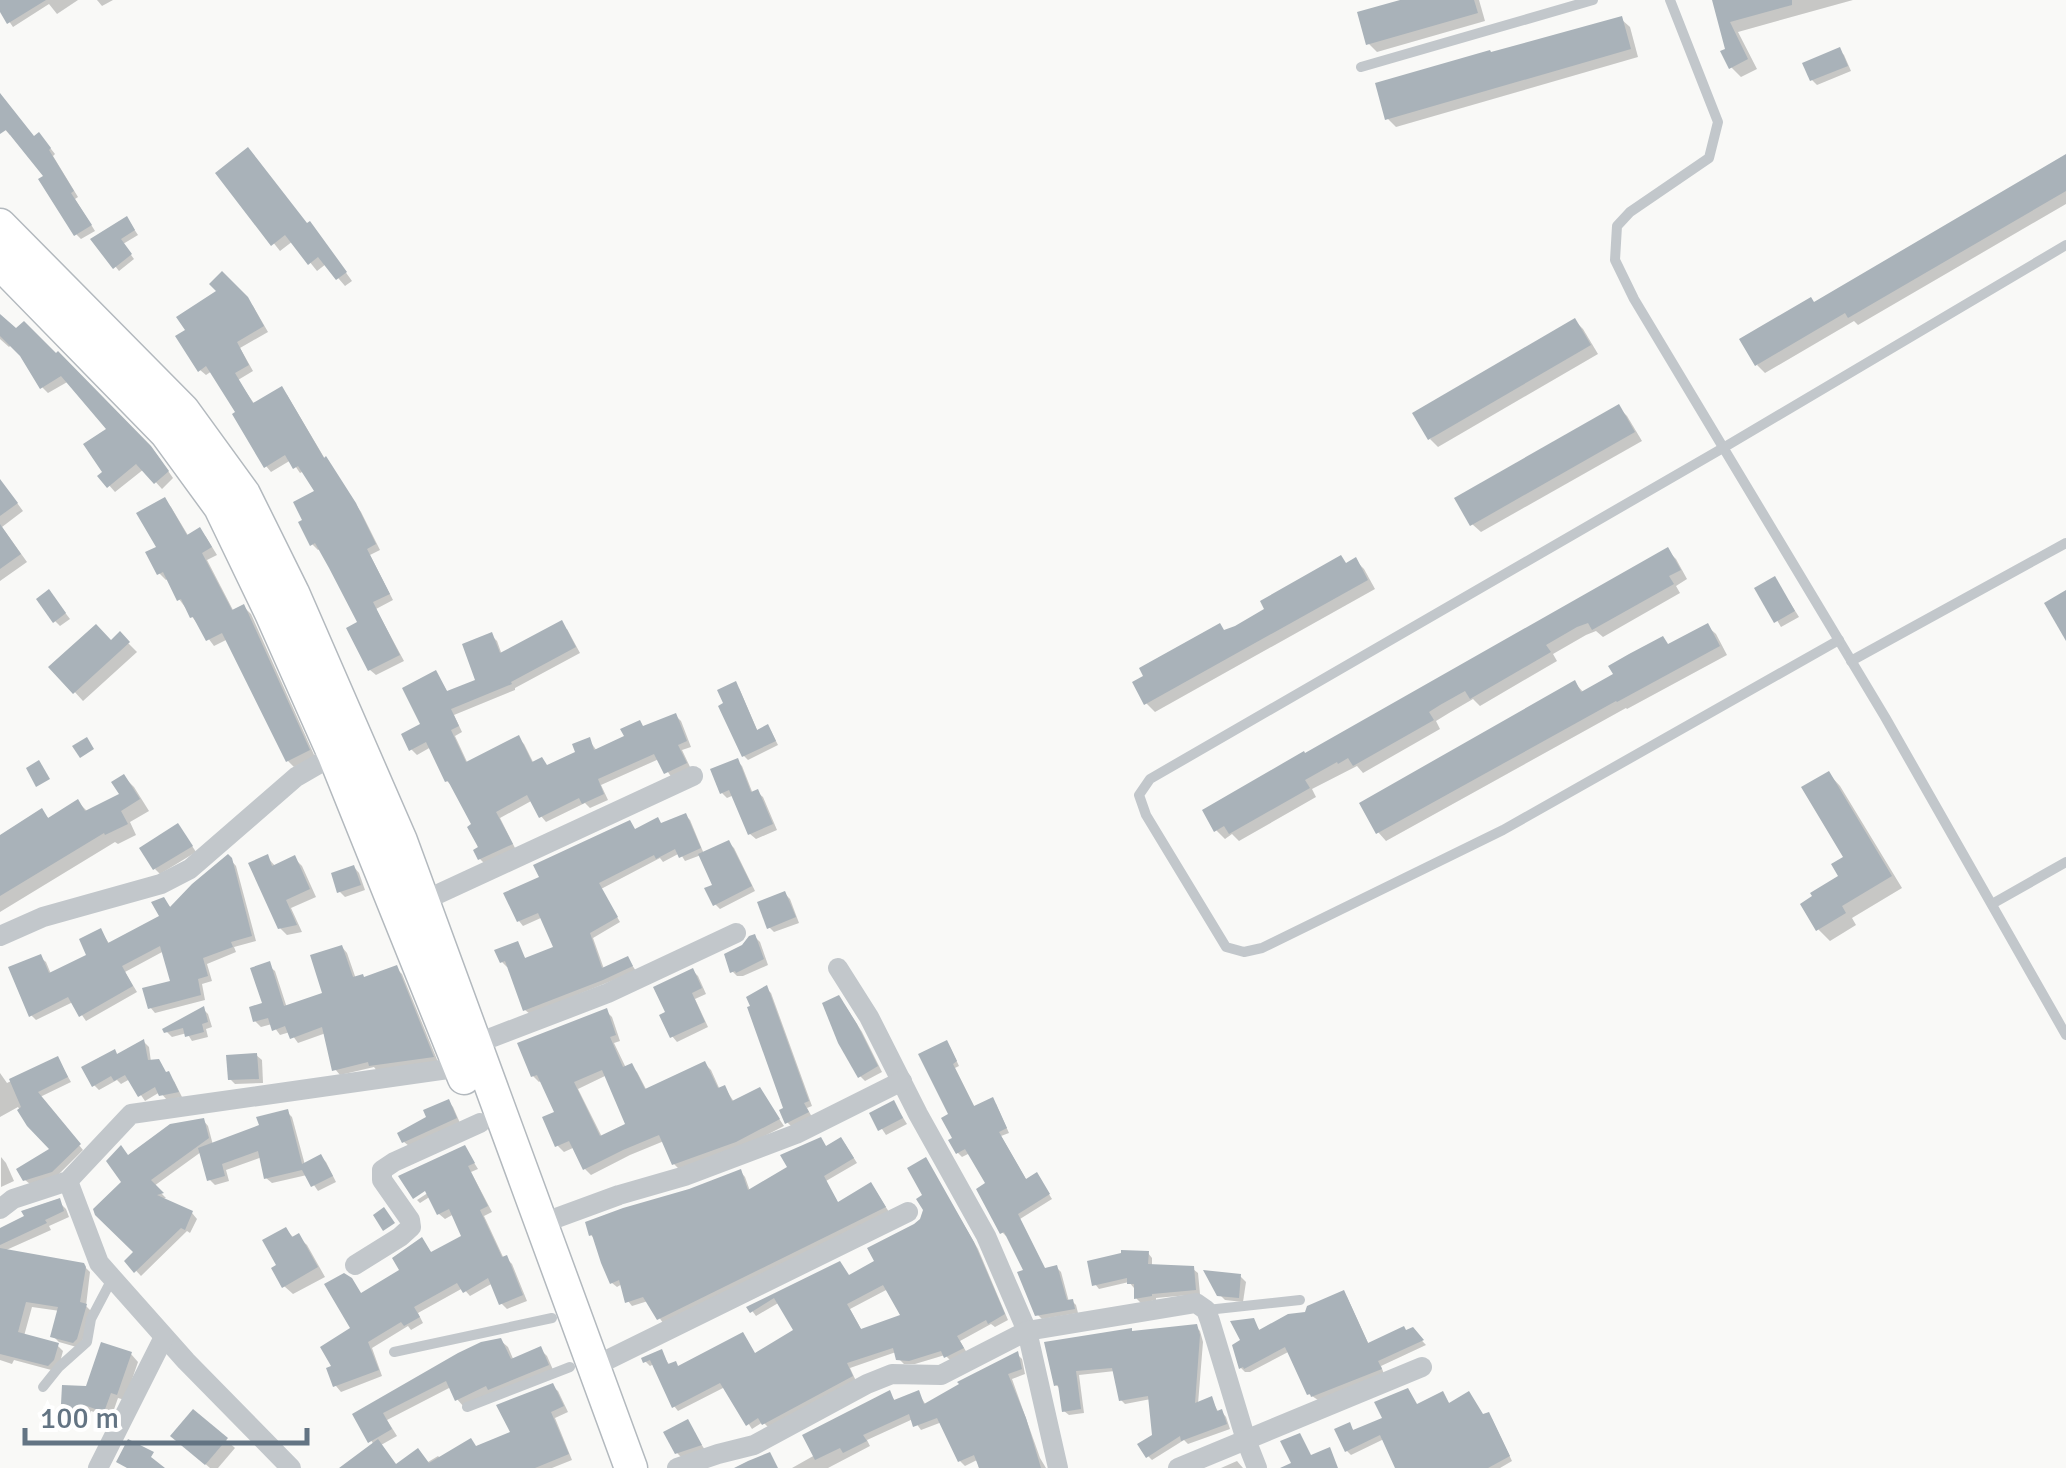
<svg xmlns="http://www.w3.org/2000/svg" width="2066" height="1468" viewBox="0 0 2066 1468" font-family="Signika,sans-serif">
<rect width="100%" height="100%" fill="#f9f9f7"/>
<!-- shadow -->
<g fill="#0003" fill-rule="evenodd">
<path d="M0 0H78L57 14 49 4 13 27 0 8Z"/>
<path d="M97 0H113L102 6Z"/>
<path d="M1409 0H1479L1485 21 1377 52 1369 44Z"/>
<path d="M1714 0H1853L1738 32 1757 69 1741 77 1731 67Z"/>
<path d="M1621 19 1630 27 1638 57 1396 127 1387 118 1492 55Z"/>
<path d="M1839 50 1844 55 1851 71 1817 85 1812 80Z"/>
<path d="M0 111 35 139 44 140 55 154 53 156 78 197 75 199 95 231 81 239 76 234 47 177 12 133 10 135 0 124Z"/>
<path d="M2066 157V204L1858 325 1854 321 1765 373 1757 365 1815 304Z"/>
<path d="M218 173 317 232 352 281 345 286 326 264 317 271 293 241 280 251Z"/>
<path d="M130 223 138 235 123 244 134 259 119 271 94 239Z"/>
<path d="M222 275 253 306 268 332 240 348 253 371 238 380 255 405 287 395 325 459 361 512 380 550 370 555 393 600 376 609 404 661 376 675 370 670 349 629 361 623 321 548 318 550 312 544 318 492 304 471 300 473 291 460 271 472 266 466 239 413 212 371 206 375 200 370 188 331 220 291Z"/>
<path d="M4 321 16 332 24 324 56 356 58 354 157 455 173 478 162 489 144 469 115 492 101 476 105 473 87 445 109 429 69 381 48 393 42 387 22 355 12 344 9 347 0 339V325Z"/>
<path d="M1575 321 1583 329 1598 354 1438 447 1430 439Z"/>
<path d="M1618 407 1627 416 1642 441 1481 532 1472 524Z"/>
<path d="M0 486 9 492 23 511 2 527 27 562 0 581Z"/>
<path d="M164 500 171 507 189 537 200 530 206 537 217 555 207 560 234 612 244 607 251 614 315 757 294 767 288 761 228 639 214 646 179 599 169 578 166 580 159 573Z"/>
<path d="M1667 550 1676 559 1687 579 1676 586 1680 593 1603 637 1596 631 1586 635 1553 654 1557 661 1480 706 1473 699 1449 713 1436 721 1440 729 1363 773 1357 766 1312 789 1316 797 1239 841 1232 834 1225 839 1216 830Z"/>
<path d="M1355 560 1364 569 1375 589 1155 712 1146 703 1226 632Z"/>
<path d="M1775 579 1799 617 1781 627 1758 589Z"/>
<path d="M54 598 70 619 60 626 55 621Z"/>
<path d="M1707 626 1716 634 1727 655 1627 709 1626 708 1386 841 1378 832 1575 683 1584 693Z"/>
<path d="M567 629 580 653 515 688V690L454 715 462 732 455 736 468 764 518 738 524 744 534 764 548 767 578 754 589 740 597 751 644 728 676 716 681 721 691 747 682 750 691 769 672 778 659 759 601 785 608 800 590 808 585 803 546 822 541 816 533 800 500 818 516 850 485 864 480 859 474 825 453 787 447 781 431 747 417 755 411 749 423 725 436 673 448 693 478 681 491 635 497 641 502 655Z"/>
<path d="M120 635 137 652 83 701 52 667 111 643Z"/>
<path d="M739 688 758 732 771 731 778 745 748 760 744 756Z"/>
<path d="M737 761 742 766 753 794 757 792 763 797 777 830 756 839 750 834 734 795 727 798 722 793Z"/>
<path d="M1829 774 1840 786 1902 888 1852 918 1856 925 1830 941 1818 929 1815 897 1841 877 1847 858Z"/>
<path d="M124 777 134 787 149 811 130 822 136 835 118 844 115 842 0 912V837L42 811 50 820 78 802 88 812 122 795Z"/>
<path d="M686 816 690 820 704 854 729 843 734 848 755 891 720 909 715 904V886L701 855 685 861 680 853 663 862 660 858 601 889 620 922 593 938 604 969 628 959 636 971 530 1014 525 1010 509 966 507 967 502 962 517 944 526 960 556 948 543 917 523 926 519 921 636 831 663 825Z"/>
<path d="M183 832 196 852 160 874 155 869Z"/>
<path d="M228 857 236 866 256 941 234 947 236 952 207 964 212 981 202 984 205 1000 155 1013 150 1007 173 983 164 951 125 972 137 992 86 1021 73 1002 36 1020 31 1015 40 957 46 962 51 974 89 956 101 931 110 945 163 917 164 900 172 909Z"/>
<path d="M267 857 276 867 294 858 302 866 316 897 291 908 302 932 287 935 280 928Z"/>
<path d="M354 867 359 873 365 890 345 897 340 892Z"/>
<path d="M785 894 790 899 799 923 774 932 769 927Z"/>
<path d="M755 937 760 942 768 965 743 976H737L732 971Z"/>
<path d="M342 947 347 953 356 979 364 980 396 968 402 974 438 1062 377 1071 374 1067 340 1075 335 1069 326 1033 298 1043 290 1032 280 1035 272 1024 261 1027 255 1021 265 1005 269 966 275 971 287 1008 326 995Z"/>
<path d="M693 971 698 976 706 994 695 999 708 1027 677 1042 672 1036Z"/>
<path d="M766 988 771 993 812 1106 807 1108 812 1117 792 1127 787 1122Z"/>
<path d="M844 1004 862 1032 882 1072 865 1081 860 1076Z"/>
<path d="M203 1009 208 1014 212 1027 206 1029 208 1037 192 1041 187 1033 172 1037 166 1031Z"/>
<path d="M606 1011 612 1017 620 1041 614 1043 626 1068 631 1066 637 1072 647 1091 705 1064 711 1070 720 1090 725 1088 734 1102 760 1090 784 1126 743 1147 680 1170 674 1164 664 1141 630 1155 591 1175 585 1169 575 1147 564 1152 558 1146V1113L542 1080 539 1082 533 1076ZM607 1075 628 1125 602 1137 578 1089Z"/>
<path d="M144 1042 149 1047 151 1062 170 1084 174 1082 173 1079 182 1097 167 1100 160 1092 145 1101 130 1079 121 1084 117 1080 99 1090 94 1085 118 1056Z"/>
<path d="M950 1047 959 1066 955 1068 975 1108 996 1104 1009 1133 1001 1136 1027 1181 1040 1180 1052 1199 1020 1219 1046 1271 1057 1268 1061 1272 1069 1302 1072 1301 1076 1305 1078 1313 1042 1319 1037 1314 1027 1272 1008 1235 1006 1236 1002 1232 988 1184 970 1153 962 1157 958 1153 951 1116Z"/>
<path d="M256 1055 262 1060 263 1083 235 1084 230 1079Z"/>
<path d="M58 1059 71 1082 40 1097 83 1150 57 1176 30 1184 25 1180 53 1149 29 1124 18 1107 0 1117V1073L7 1083Z"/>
<path d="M449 1102 453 1107 460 1123 409 1146 404 1142Z"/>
<path d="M894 1103 907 1124 886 1135 872 1114Z"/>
<path d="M287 1112 292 1117 305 1165 321 1157 326 1162 336 1182 318 1191 307 1175 272 1183 266 1178 262 1157 226 1170 229 1181 215 1185 209 1179 201 1152 154 1186 166 1198 161 1199 192 1213 197 1219 190 1233 187 1231 141 1276 127 1261 137 1252 124 1182 129 1157 203 1120 208 1126 213 1145 262 1127Z"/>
<path d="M821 1140 827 1148 845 1144 857 1163 826 1181 839 1205 875 1190 889 1212 663 1323 648 1301 632 1306 628 1301 622 1284 617 1287 612 1283 596 1240 591 1235 741 1172 745 1177 750 1191 791 1168Z"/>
<path d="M465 1148 478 1169 471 1172 492 1212 484 1216 504 1259 506 1258 512 1264 527 1301 507 1309 501 1303 493 1283 470 1296 463 1288 418 1313 423 1323 411 1330 408 1326 372 1348 382 1376 341 1392 336 1386 354 1329 351 1280 362 1295 403 1271 422 1240 432 1254 464 1237 454 1214 445 1219 439 1214 431 1196 420 1203 417 1200 437 1187Z"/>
<path d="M1 1157 6 1163 14 1181 1 1187Z"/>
<path d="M926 1160 978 1249 1008 1320 995 1327 991 1324 960 1341 967 1353 951 1361 945 1355 915 1364H904L899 1359 896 1352 850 1368 856 1381 769 1428 763 1422 752 1429 725 1387 678 1411 674 1406 654 1364 650 1366 645 1361 661 1352 670 1366 680 1368 756 1355 797 1330 780 1302 756 1316 750 1308 839 1264 849 1277 878 1262 922 1220 926 1196ZM888 1289 904 1317 862 1331 850 1309Z"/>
<path d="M60 1203 66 1209 69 1217 49 1226 51 1230 4 1251 83 1265 90 1272 86 1306 92 1312 80 1348 59 1342 53 1336 60 1311 32 1307 24 1336 57 1345 63 1351 59 1366 55 1371 14 1360 12 1364 0 1360V1231Z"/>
<path d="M286 1230 295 1239 298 1237 307 1245 325 1277 293 1294 284 1286 279 1266Z"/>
<path d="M1148 1253 1152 1258V1267L1193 1269 1198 1273 1200 1294 1156 1298V1300L1141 1303 1136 1298 1134 1288 1129 1282 1099 1289 1095 1284Z"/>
<path d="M1240 1276 1246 1282 1243 1302 1225 1300 1219 1294Z"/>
<path d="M1343 1293 1347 1297 1369 1345 1412 1330 1426 1345 1381 1366 1384 1374 1318 1400 1309 1394 1290 1351 1250 1372H1245L1241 1368 1243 1342 1253 1321 1261 1332 1307 1315Z"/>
<path d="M1196 1327 1200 1331 1203 1342 1198 1404 1211 1399 1219 1413 1222 1412 1226 1417 1230 1429 1188 1444 1184 1440 1152 1460 1148 1456 1155 1436 1151 1399 1125 1404 1121 1400 1115 1371 1079 1375 1084 1413 1069 1415 1064 1411 1062 1390 1056 1385 1047 1344Z"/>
<path d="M501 1341 508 1347 514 1361 540 1349 547 1356 554 1372 463 1406 457 1399 451 1387 387 1420 397 1436 381 1445 397 1467 428 1462 438 1456 441 1459 477 1449 514 1434 552 1386 558 1391 568 1412 555 1418 572 1460 552 1468H345L374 1445 355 1415Z"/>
<path d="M131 1354 138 1362 125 1400 118 1398 111 1418 91 1411 87 1430 73 1428 65 1421 68 1408 63 1403 87 1389Z"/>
<path d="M1017 1354 1022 1359 1025 1374 1012 1379 1040 1458 1046 1468H979L977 1460 965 1466 960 1461 942 1422 921 1430 913 1419 867 1440 870 1446 828 1468H792L815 1455 889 1393 896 1402 918 1393 926 1405Z"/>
<path d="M1443 1394 1450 1405 1484 1417 1488 1415 1492 1419 1512 1461 1500 1468H1398L1384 1439 1351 1455 1347 1451 1349 1425 1355 1432Z"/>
<path d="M194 1412 235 1448 218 1468H210L182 1444Z"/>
<path d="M687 1422 705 1450 682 1458 677 1453Z"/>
<path d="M1237 1461 1243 1468H1221Z"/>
</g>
<!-- building -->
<g fill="#a9b2b9" fill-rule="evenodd">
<path d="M0 0H46L7 24 0 12Z"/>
<path d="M1400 0H1474L1478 13 1366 45 1357 12Z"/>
<path d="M1712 0H1792V5L1730 22 1748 59 1729 69 1720 51 1725 49Z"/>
<path d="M1622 16 1631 49 1385 120 1375 83 1490 50 1491 52Z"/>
<path d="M1840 47 1848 66 1810 81 1802 63Z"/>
<path d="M0 93 34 136 39 132 51 148 49 150 74 191 71 193 92 225 74 236 38 179 43 176 6 130 0 134Z"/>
<path d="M248 147 307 223 310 221 347 272 336 280 318 257 308 265 285 235 271 246 215 173Z"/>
<path d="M2066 154V191L1848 318 1845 313 1755 366 1739 339 1811 297 1814 302Z"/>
<path d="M127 216 135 230 121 239 132 254 113 269 90 239Z"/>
<path d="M222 271 248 297 264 326 237 342 249 365 235 373 253 403 282 386 324 458 326 456 356 503 376 544 367 549 390 594 373 602 400 655 368 671 346 628 357 622 329 568 315 543 310 546 298 522 302 520 293 502 314 491 298 466 293 469 285 455 264 468 232 414 235 412 206 366 198 372 175 336 185 330 176 317 216 291 209 284Z"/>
<path d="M0 314 16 328 24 321 56 353 58 351 151 446 169 471 154 484 136 464 107 488 97 476 102 472 83 444 106 429 61 376 40 389 20 356 0 336Z"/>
<path d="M1575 318 1591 345 1428 440 1412 413Z"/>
<path d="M1619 404 1635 432 1470 526 1454 498Z"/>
<path d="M0 479 18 503 0 516Z"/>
<path d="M165 497 187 535 200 527 212 547 202 553 232 610 244 604 310 750 286 762 222 633 206 641 193 617 190 618 181 599 177 601 163 572 157 575 145 552 156 547 136 513Z"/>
<path d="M0 524 21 554 0 569Z"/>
<path d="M1668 547 1681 570 1669 576 1674 584 1592 630 1588 623 1577 627 1546 645 1551 652 1470 699 1465 691 1440 705 1429 712 1434 720 1353 766 1348 758 1338 764 1337 762 1305 780 1310 788 1229 834 1224 826 1214 832 1202 810 1304 751 1305 753Z"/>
<path d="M1341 555 1346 563 1356 557 1368 580 1144 705 1132 682 1143 676 1139 668 1220 623 1224 630 1235 626 1264 609 1260 601Z"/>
<path d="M1775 576 1795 611 1774 623 1754 588Z"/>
<path d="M49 589 66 613 53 623 36 599Z"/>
<path d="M2066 590V641L2044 603Z"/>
<path d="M562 620 576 647 511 682 512 684 451 709 459 726 451 730 466 762 519 735 532 762 542 757 547 765 575 752 572 744 590 737 594 750 624 736 620 729 640 720 643 726 676 713 687 741 678 745 687 763 664 774 654 754 598 779 604 794 582 804 579 798 539 818 527 795 496 812 513 844 478 860 473 850 478 847 467 827 471 824 448 781 445 782 426 742 409 751 401 734 420 724 402 688 436 670 447 691 475 680 462 644 492 632 500 653Z"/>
<path d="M1708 623 1720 646 1617 702 1616 701 1376 834 1359 803 1575 680 1581 692 1613 674 1608 666 1629 654 1663 636 1668 644Z"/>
<path d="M96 624 111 640 120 631 130 642 73 694 48 667Z"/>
<path d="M736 681 757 730 768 724 776 741 742 757 718 706 723 703 717 690Z"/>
<path d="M87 737 94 749 80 758 72 746Z"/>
<path d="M738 758 751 792 758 789 773 824 748 835 729 790 720 794 710 769Z"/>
<path d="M39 760 50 779 36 787 26 768Z"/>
<path d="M1829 771 1892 876 1842 906 1846 913 1816 931 1800 904 1812 896 1810 893 1838 876 1831 864 1843 857 1801 787Z"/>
<path d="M124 774 140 799 121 811 128 824 105 835 104 833 0 896V835L42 808 48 818 78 799 85 811 119 794 111 782Z"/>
<path d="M686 813 701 848 679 858 675 849 656 859 654 855 599 883 618 917 590 933 602 968 628 956 633 966 603 980 523 1011 505 961 500 963 494 950 518 941 525 958 553 947 538 913 517 922 503 893 539 877 533 865 630 820 635 829 658 817 661 823Z"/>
<path d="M178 823 193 846 153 870 139 848Z"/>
<path d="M729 840 752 886 713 906 704 888 712 885 698 854Z"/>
<path d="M228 854 232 858 252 936 231 942 233 947 203 958 208 976 198 979 201 995 148 1009 142 988 170 981 160 946 122 966 133 986 79 1017 68 997 29 1017 8 967 41 954 49 973 86 955 79 939 101 928 108 943 159 916 151 902 164 897 170 907 192 884Z"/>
<path d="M268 854 272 866 295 855 310 889 286 900 297 925 278 929 248 863Z"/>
<path d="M354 865 361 885 337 893 331 873Z"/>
<path d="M785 891 796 917 767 929 757 902Z"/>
<path d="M755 934 764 959 736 973 735 971 730 973 724 954 742 945 749 936Z"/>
<path d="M342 945 353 977 363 974 364 977 397 965 434 1057 369 1066 368 1062 332 1071 322 1027 290 1039 285 1026 272 1031 268 1018 253 1022 249 1007 262 1003 250 968 270 961 284 1006 322 993 310 955Z"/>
<path d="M693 968 702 988 692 993 705 1022 670 1038 659 1015 665 1012 653 987Z"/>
<path d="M767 985 809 1101 804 1103 809 1112 785 1124 779 1110 783 1108 747 1007 750 1006 746 997Z"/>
<path d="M839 995 857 1024 878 1066 858 1078 838 1043 822 1003Z"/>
<path d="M204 1006 208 1022 202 1024 204 1032 185 1037 183 1028 164 1033 162 1029Z"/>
<path d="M607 1008 616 1035 610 1037 623 1067 632 1063 645 1089 705 1061 718 1088 725 1085 732 1101 760 1087 780 1119 736 1142 672 1165 659 1135 623 1150 583 1170 569 1141 555 1147 542 1117 554 1112 537 1075 531 1077 517 1043ZM602 1070 625 1124 600 1136 574 1082Z"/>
<path d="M144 1039 148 1060 159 1059 166 1072 169 1071 179 1092 159 1096 155 1087 138 1097 125 1075 114 1081 111 1076 92 1087 81 1067 115 1049 117 1054Z"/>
<path d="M947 1040 957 1061 953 1064 974 1106 993 1097 1007 1128 999 1132 1026 1179 1037 1172 1050 1194 1018 1214 1045 1268 1057 1265 1067 1300 1073 1299 1075 1309 1035 1316 1017 1272 1023 1270 1004 1232 1000 1234 976 1189 985 1183 965 1149 956 1154 948 1140 952 1138 941 1118 948 1114 918 1054Z"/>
<path d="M257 1053 259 1079 228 1080 226 1055Z"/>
<path d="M58 1056 68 1077 38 1092 81 1144 52 1172 23 1181 16 1169 49 1149 27 1126 17 1110 21 1107 9 1079Z"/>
<path d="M449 1099 457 1118 402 1143 397 1133 426 1117 423 1110Z"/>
<path d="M894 1100 903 1118 878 1131 869 1113Z"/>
<path d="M288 1109 302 1164 321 1154 333 1176 311 1187 302 1170 264 1179 258 1151 222 1164 225 1176 207 1181 198 1148 259 1125 256 1117Z"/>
<path d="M204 1118 209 1138 151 1180 164 1193 157 1195 193 1211 185 1230 181 1228 134 1273 124 1261 133 1252 95 1215 93 1209 121 1182 106 1161 121 1145 128 1155 170 1124Z"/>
<path d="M821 1137 826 1146 841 1137 854 1158 824 1176 838 1202 871 1182 886 1207 657 1320 643 1297 625 1303 619 1280 610 1284 601 1263 592 1235 589 1236 585 1222 623 1208 689 1189 741 1169 748 1190 787 1167 780 1155Z"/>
<path d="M465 1145 475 1163 468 1166 488 1206 480 1210 502 1257 507 1255 523 1295 499 1305 488 1278 463 1293 457 1283 414 1307 420 1317 404 1326 401 1322 368 1342 379 1370 333 1387 326 1368 331 1366 320 1347 350 1328 324 1284 344 1273 352 1278 361 1293 399 1270 392 1258 422 1237 431 1252 461 1236 449 1209 437 1215 425 1191 413 1199 398 1176Z"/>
<path d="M926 1157 974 1242 1005 1314 988 1324 986 1320 957 1336 964 1348 944 1358 941 1351 909 1361 896 1360 893 1348 847 1363 853 1376 762 1425 758 1418 746 1426 720 1383 672 1408 650 1360 643 1363 641 1358 662 1349 668 1364 676 1361 678 1366 743 1332 755 1353 793 1330 774 1298 750 1313 746 1307 840 1261 849 1275 874 1261 867 1248 914 1224 920 1219 923 1210 916 1199 922 1195 907 1168ZM883 1285 900 1315 861 1329 847 1304Z"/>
<path d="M60 1198 64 1211 45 1220 47 1223 0 1245V1228L24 1216 21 1211Z"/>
<path d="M384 1207 395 1223 383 1231 373 1215Z"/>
<path d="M286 1227 292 1237 299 1233 318 1267 282 1288 271 1268 276 1265 262 1240Z"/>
<path d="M0 1248 84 1263 86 1267 80 1302 87 1304 77 1339 73 1343 50 1337 58 1307 26 1302 18 1332 59 1343 54 1360 48 1366 0 1354Z"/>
<path d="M1121 1250 1149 1251 1148 1264 1194 1266 1196 1290 1152 1294V1296L1134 1299V1284H1127V1278L1092 1286 1087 1261 1121 1253Z"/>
<path d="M1203 1270 1241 1274 1239 1298 1217 1296Z"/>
<path d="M1344 1290 1368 1343 1404 1326 1406 1330 1413 1327 1424 1340 1378 1361 1382 1369 1311 1397 1310 1394 1307 1395 1285 1347 1244 1369 1243 1367 1239 1369 1232 1345 1240 1340 1230 1321 1254 1318 1259 1330 1288 1314 1305 1312 1307 1306Z"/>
<path d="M1197 1324 1200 1335 1195 1403 1212 1396 1217 1411 1222 1409 1227 1424 1181 1441 1180 1436 1146 1458 1137 1444 1152 1435 1148 1396 1119 1401 1112 1368 1076 1371 1081 1409 1062 1412 1058 1385 1054 1386 1044 1342 1132 1328V1331Z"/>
<path d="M501 1338 511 1359 541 1346 549 1365 488 1390 486 1386 455 1401 446 1381 383 1413 392 1429 368 1443 352 1414 458 1353 481 1342Z"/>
<path d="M101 1342 132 1352 117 1395 111 1393 104 1412 84 1405 80 1425 63 1421 66 1404H61L62 1385 86 1386Z"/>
<path d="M1018 1351 1022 1369 1008 1374 1026 1418 1041 1468H979L974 1455 958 1462 937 1418 913 1427 909 1414 863 1435 867 1441 843 1453 840 1448 815 1460 802 1435 890 1390 894 1400 919 1390 924 1404 959 1384 957 1382Z"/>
<path d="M553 1383 564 1406 551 1412 569 1454 535 1468H339L378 1439 396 1464 418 1448 429 1463 471 1438 476 1446 510 1432 496 1405Z"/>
<path d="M1408 1388 1417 1404 1443 1391 1449 1403 1469 1391 1483 1414 1489 1412 1510 1456 1488 1468H1395L1380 1435 1345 1452 1334 1429 1350 1422 1353 1430 1382 1418 1374 1402Z"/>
<path d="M193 1409 228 1438 205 1465 170 1436Z"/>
<path d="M688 1419 702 1445 675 1454 663 1432Z"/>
<path d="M1300 1433 1311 1455 1330 1447 1338 1468H1280L1291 1463 1280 1441Z"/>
<path d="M128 1439 154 1452 151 1457 165 1468H127L116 1462Z"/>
<path d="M770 1452 778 1468H734L748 1461Z"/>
</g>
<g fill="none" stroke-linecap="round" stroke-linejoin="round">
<defs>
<g id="primary">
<path d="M0 225 183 410 244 494 293 593 401 841 631 1468"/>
<path d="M0 263 166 433 220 507 271 613 334 755 464 1078"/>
</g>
</defs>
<!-- primary casing -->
<use href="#primary" stroke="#b3b9be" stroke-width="35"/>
<!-- lane -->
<g stroke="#c2c7cb" stroke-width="10">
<path d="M1670 0 1718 122 1709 158 1630 212 1617 226 1615 260 1634 299 1885 717 2066 1035"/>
<path d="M1361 67 1593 0"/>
<path d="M1839 640 1503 830 1262 948 1244 952 1226 947 1146 815 1139 795 1150 779 1723 448 2066 245"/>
<path d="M1851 661 2066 543"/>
<path d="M1992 904 2066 862"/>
<path d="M1207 1310 1300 1300"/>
<path d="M394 1352 552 1318"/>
<path d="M43 1387 59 1367 87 1342 91 1319 112 1279"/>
<path d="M467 1407 570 1367"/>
</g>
<!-- street -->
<g stroke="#c2c7cb" stroke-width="20">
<path d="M423 901 693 776"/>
<path d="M0 936 43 917 161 884 190 869 296 777 334 755"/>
<path d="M838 968 869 1017 918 1114 986 1236 1027 1331 1058 1468"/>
<path d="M475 1044 608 993 736 933"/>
<path d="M68 1181 99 1263 186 1361 291 1468"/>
<path d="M0 1209 13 1199 68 1181 131 1114 469 1066"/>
<path d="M540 1224 619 1195 685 1176 796 1134 902 1081"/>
<path d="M355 1265 400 1237 411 1227 410 1220 382 1180V1170L394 1162 480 1123"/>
<path d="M593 1367 908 1212"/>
<path d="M98 1468 164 1337"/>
<path d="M677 1468 718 1454 754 1445 867 1384 892 1374 941 1375 1027 1331 1196 1303 1206 1310 1210 1321 1246 1440 1257 1468"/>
<path d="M1178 1468 1422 1367"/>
</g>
<!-- primary -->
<use href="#primary" stroke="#fff" stroke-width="32"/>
</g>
<!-- scale -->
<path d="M25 1428v15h282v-15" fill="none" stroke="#637483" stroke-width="5"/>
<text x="40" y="1428" font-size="30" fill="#637483" stroke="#ffffff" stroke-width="8" paint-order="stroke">100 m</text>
</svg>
